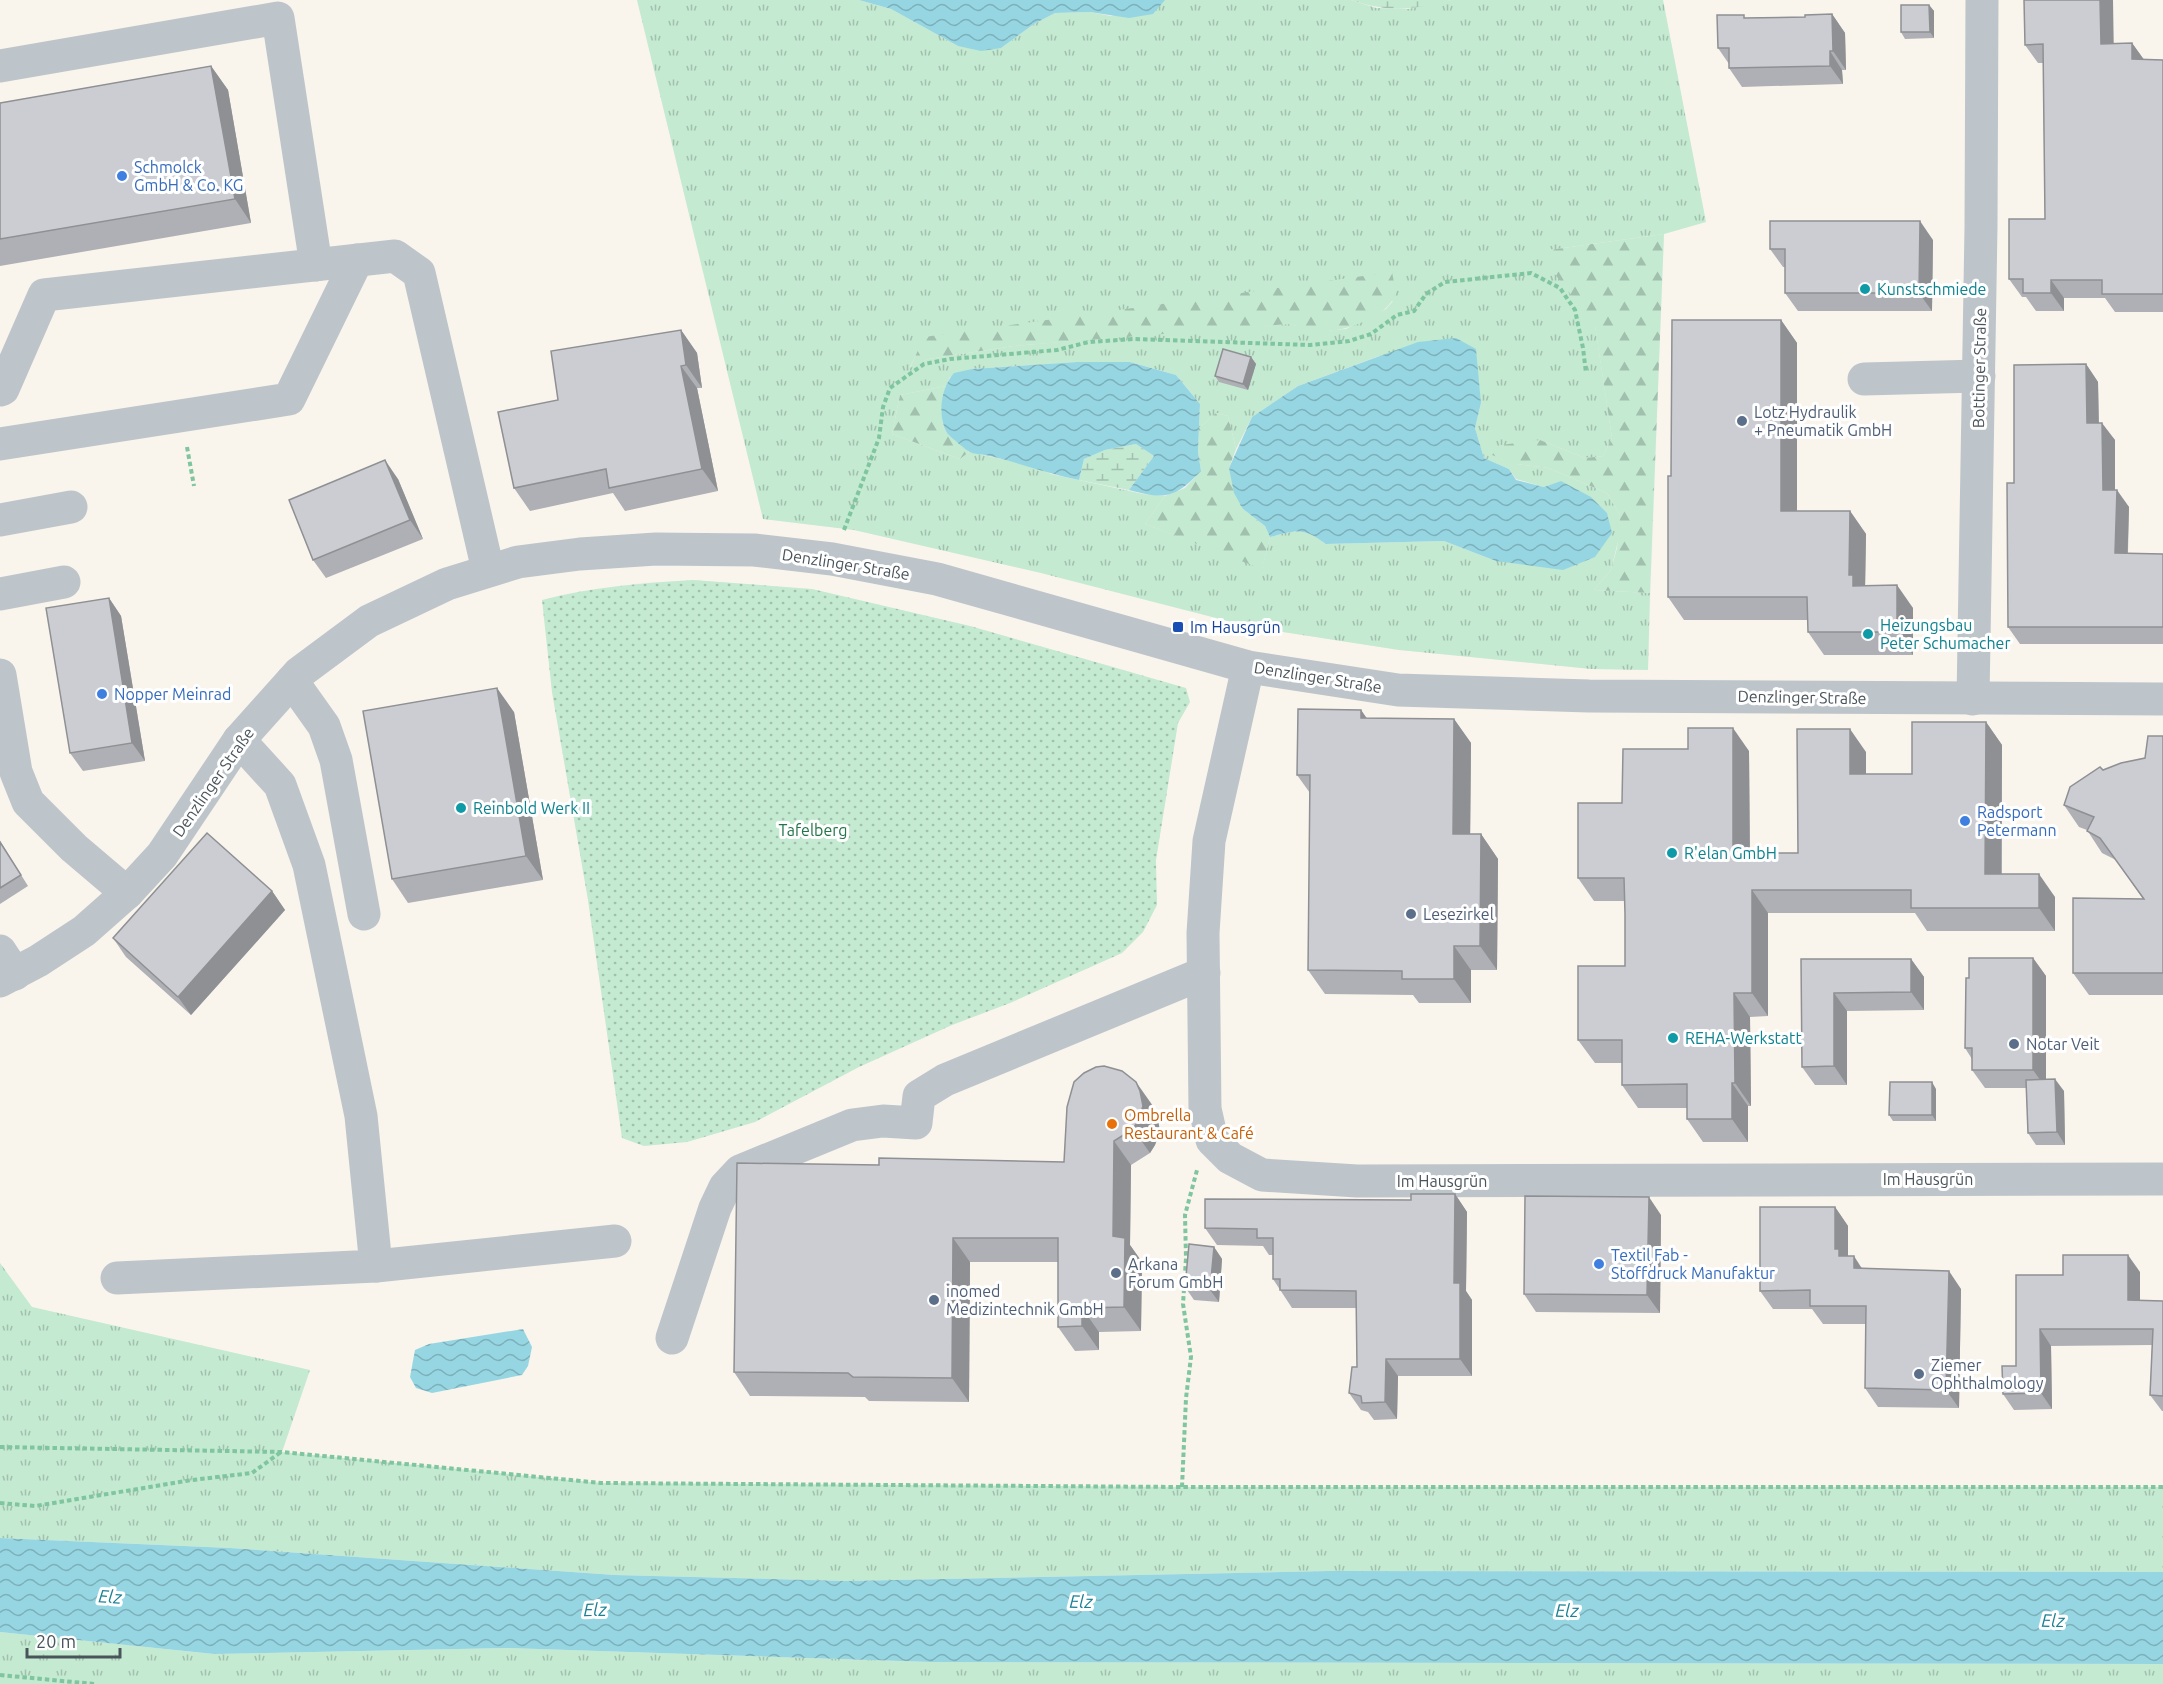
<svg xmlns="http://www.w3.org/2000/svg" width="2163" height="1684" viewBox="0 0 2163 1684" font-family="Ubuntu,sans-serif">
<defs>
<pattern id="grass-tufts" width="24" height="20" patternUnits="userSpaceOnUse" patternTransform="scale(1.5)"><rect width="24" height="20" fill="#c4ead1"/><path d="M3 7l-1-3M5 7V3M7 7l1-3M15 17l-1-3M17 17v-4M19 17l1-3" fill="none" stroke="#a1c0ad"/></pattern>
<pattern id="forest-firs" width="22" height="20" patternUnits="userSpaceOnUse" patternTransform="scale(1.5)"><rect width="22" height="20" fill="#c4ead1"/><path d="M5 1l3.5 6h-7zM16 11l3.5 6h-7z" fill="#a1c0ad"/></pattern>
<pattern id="wetland-marsh" width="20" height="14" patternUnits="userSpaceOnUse" patternTransform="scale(1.5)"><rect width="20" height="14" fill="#c4ead1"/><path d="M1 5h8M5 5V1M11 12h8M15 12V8" fill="none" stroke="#a1c0ad"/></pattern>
<pattern id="park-dots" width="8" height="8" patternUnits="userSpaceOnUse" patternTransform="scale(1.5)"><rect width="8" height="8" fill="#c4ead1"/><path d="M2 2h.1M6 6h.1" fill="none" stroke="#a1c0ad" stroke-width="1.8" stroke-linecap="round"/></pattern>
<pattern id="water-waves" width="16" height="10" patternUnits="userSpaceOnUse" patternTransform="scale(1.5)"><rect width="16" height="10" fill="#96d6e2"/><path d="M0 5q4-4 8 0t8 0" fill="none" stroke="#7cb0ba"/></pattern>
</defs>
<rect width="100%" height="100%" fill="#f2f0f0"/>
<!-- commercial -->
<path fill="#faf5ec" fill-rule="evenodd" d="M0 0H637L763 519 854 530 1041 573 1251 627 1399 650 1591 669 1648 670 1664 234 1706 222 1663 0H2163V1487H1182L601 1483 282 1452 310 1370 32 1307 0 1263ZM693 580 812 589 970 626 1131 672 1190 702 1178 723 1156 860V905L1122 953 1010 1003 952 1025 859 1067 755 1122 687 1142 644 1146 622 1138 588 900 552 692 543 600 564 595 639 583Z"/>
<!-- grass -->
<g fill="url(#grass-tufts)" fill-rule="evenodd">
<path d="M637 0H859L891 9 958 46 1001 48 1034 24 1055 13 1090 12 1111 16 1165 0H1351L1376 8 1408 9 1451 0H1663L1706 222 1664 234 1549 250 1576 299 1595 325 1612 438 1603 456 1585 458 1540 440 1517 464 1548 468 1607 493 1620 515 1619 537 1611 570 1594 590 1650 593 1648 670 1591 669 1399 650 1251 627 1041 573 854 530 763 519ZM1393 301 1386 309 1346 329 1324 331 1288 324 1209 329 1014 346 928 359 910 367 925 337ZM1379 356 1479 387 1481 403 1475 428 1484 458 1509 469 1516 479 1544 487 1562 481 1496 561 1444 541 1326 544C1303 527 1297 530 1270 537L1262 568 1145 524 1165 496 1143 494 1051 474 1030 465 969 452 960 459 892 434 900 395 946 386 950 377 972 369 1077 362H1130L1176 375 1200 404 1199 428 1216 413 1228 416 1236 449 1252 417 1298 386Z"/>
<path d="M0 1263 32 1307 310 1370 282 1452 602 1483 1182 1487H2163V1572L1329 1571 847 1581 615 1575 230 1548 0 1538Z"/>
<path d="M0 1632 214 1654 507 1648 931 1662 2163 1664V1684H0Z"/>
</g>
<!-- forest -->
<g fill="url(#forest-firs)">
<path d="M1664 234 1650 593 1594 590 1611 570 1617 548 1620 515 1607 493 1548 468 1517 464 1492 455 1501 445 1540 440 1585 458 1603 456 1612 438 1595 326 1551 269 1549 250Z"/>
<path d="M1392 272C1393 279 1396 288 1395 294 1390 316 1344 332 1324 331 1313 331 1299 326 1288 324L1014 346 928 359 910 368 924 337Z"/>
<path d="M946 386C942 401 937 426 951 437 957 443 964 446 969 452L960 459 892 434 900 395Z"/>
<path d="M1216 413 1228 416 1236 449 1229 468 1243 509 1265 526 1270 537 1262 569 1145 524 1165 496 1185 488 1201 471 1198 452 1199 428Z"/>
</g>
<!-- wetland -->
<g fill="url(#wetland-marsh)">
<path d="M1351 0H1451C1412 10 1390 13 1351 0Z"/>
<path d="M1136 444 1154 456 1129 490 1079 480 1084 459 1105 450Z"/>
</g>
<!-- park -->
<path fill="url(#park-dots)" d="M693 580 812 589 970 626 1186 688 1190 702 1178 723 1173 754 1156 860 1157 905 1143 932 1122 953 1010 1003 952 1025 859 1067 755 1122 687 1142 644 1146 622 1138 588 900 552 692 542 600C591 587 643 583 693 580Z"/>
<!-- water -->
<g fill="url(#water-waves)">
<path d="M859 0H1165L1153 14 1129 18 1090 12 1055 13 1034 24 1001 48 981 51 958 46 891 9Z"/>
<path d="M1456 338 1476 349 1481 403 1475 428 1484 458 1509 469 1516 480 1544 487 1561 481 1591 497 1607 513 1612 533 1595 557 1563 570 1496 561 1444 541 1326 544C1303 527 1297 530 1270 537L1265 526 1243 509 1234 493 1229 468 1252 417 1298 386 1418 342Z"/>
<path d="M1077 362H1130L1176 375 1200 404 1198 452 1201 471C1175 498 1166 500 1129 490L1154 456 1136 444 1105 450 1084 459 1079 480C1049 474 1020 463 990 456 984 454 973 455 968 451 964 448 949 436 947 433 937 416 941 387 954 373L972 369Z"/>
<path d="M523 1329 532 1347 528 1366 522 1375 432 1393 416 1388 410 1377 415 1350 429 1344Z"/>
<path d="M0 1538 230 1548 615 1575 847 1581 1329 1571 2163 1572V1664L931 1662 507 1648 214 1654 0 1632Z"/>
</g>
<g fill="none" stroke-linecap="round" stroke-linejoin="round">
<!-- path -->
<g stroke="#7fc59f" stroke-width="4" stroke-dasharray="4.5 3" stroke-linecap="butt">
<path d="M187 447 194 486"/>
<path d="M844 530 879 438 883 407 890 388 924 364 950 359 1057 350 1089 342 1134 339 1310 345 1349 341 1371 334 1397 315 1414 311 1426 294 1445 282 1531 273 1560 288 1575 310 1583 348 1586 373"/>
<path d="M0 1447 282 1452 601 1483 1182 1487H2163"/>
<path d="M1182 1487 1186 1398 1191 1357 1183 1304 1186 1258 1185 1215 1197 1170"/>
<path d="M0 1503 35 1506 192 1480 252 1473 281 1452"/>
<path d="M0 1675 94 1684"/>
</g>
<!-- minor -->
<g stroke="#bdc5cb" stroke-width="33">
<path d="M0 66 278 18 316 265"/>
<path d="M1864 379 1979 376"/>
<path d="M0 390 3 389 44 295 395 256 419 273 488 570"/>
<path d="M0 444 289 399 357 260"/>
<path d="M0 520 71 507"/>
<path d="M0 594 64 582"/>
<path d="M1248 667 1209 841 1203 933 1205 1109 1212 1140 1230 1158 1262 1175 1357 1181 2163 1179"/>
<path d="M0 675 16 772 28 802 74 848 127 893"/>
<path d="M292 681 324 726 336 760 364 914"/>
<path d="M1973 699 1981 227 1982 0"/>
<path d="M0 951 15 974"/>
<path d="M0 981 38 961 84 931 127 893 162 855 239 740 299 673 369 621 447 584 518 562 580 554 656 549 754 550 832 559 937 579 1248 667 1398 690 1589 696 2163 699"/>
<path d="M376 1266 615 1241"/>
<path d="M117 1278 376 1266 361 1116 309 865 280 785 239 740"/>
<path d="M672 1338 715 1208 725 1187 740 1171 852 1125 883 1121 916 1123 919 1096 945 1080 1204 973"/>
</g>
</g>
<!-- wall -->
<g fill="#afb0b5">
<path d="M2024 0H2113V43H2132L2144 60H2163V312H2115L2105 298H2064V311H2036L2026 297H2022L2009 279 2045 219 2043 63H2038L2025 45Z"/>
<path d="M1929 5 1934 11V38L1905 39 1901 32Z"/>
<path d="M1832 14 1845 33 1846 70H1842L1843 84 1742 87 1729 68V64L1718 48 1747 18 1805 17Z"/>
<path d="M211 66 228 90 251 223 0 266V103Z"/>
<path d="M1933 240 1932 311H1798L1785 293V267H1783L1770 249Z"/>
<path d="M1781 320 1797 343V511H1850L1866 534 1865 586 1913 608V655H1824L1808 632V620H1684L1668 597 1671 476Z"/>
<path d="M681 330 697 353 702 388H697L718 491 625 511 613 493 530 511 514 488 558 400Z"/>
<path d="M1251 357 1256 364 1248 390 1219 382 1215 376Z"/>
<path d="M2086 364 2098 382 2099 423 2115 440V490L2129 507 2128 553 2163 554V644H2020L2008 627 2014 483Z"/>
<path d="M398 479 423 539 326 578 313 560Z"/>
<path d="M109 598 121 616 145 761 83 771 70 753Z"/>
<path d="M1361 710 1366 718 1454 719 1471 743 1470 834H1481L1498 859 1497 970H1471V1003H1419L1413 995 1325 994 1308 970 1310 793 1297 775Z"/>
<path d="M514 712 543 880 408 903 392 879Z"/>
<path d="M1986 722 2002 745V874L2055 897V931H1927L1915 913H1768V1016L1750 1017 1751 1106H1748V1142H1703L1687 1119V1108H1638L1622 1085V1063H1595L1578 1040 1625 966V901H1594L1578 878 1622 803 1749 751 1750 853H1798L1866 752V774H1912Z"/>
<path d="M2163 736V995H2089L2073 973 2143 899 2116 860 2102 853 2087 830 2079 827 2064 805 2103 770 2145 758Z"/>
<path d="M0 841 28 886 0 904Z"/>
<path d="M272 891 285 910 191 1015 126 957 113 938Z"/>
<path d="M2033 958 2046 976V1079L2064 1091 2065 1145H2036L2028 1133 2026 1088H1985L1972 1070V1059L1965 1048 1969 978Z"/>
<path d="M1801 959H1911L1924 977V1010L1847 1011V1085H1815L1802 1067Z"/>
<path d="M1936 1089V1121H1893L1889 1115Z"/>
<path d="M1153 1106 1157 1115 1160 1131 1155 1145 1150 1153 1131 1165 1130 1245 1142 1262 1141 1331 1099 1332V1350L1075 1351 1058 1327V1262H970L969 1402 869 1401 865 1397 750 1396 734 1372 879 1165 1064 1162Z"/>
<path d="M1455 1194 1467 1212 1466 1291 1472 1300V1376H1398L1397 1419 1374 1420 1368 1412 1361 1410 1349 1393 1357 1367 1356 1308H1292L1273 1279V1255H1269L1263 1246 1217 1245 1205 1228Z"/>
<path d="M1835 1207 1848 1226V1256L1862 1268 1961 1289 1959 1408 1878 1407 1865 1388 1866 1324H1823L1812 1309H1773L1760 1291Z"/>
<path d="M1661 1215 1660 1313 1536 1312 1524 1294Z"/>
<path d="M1214 1247 1222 1259 1219 1302 1194 1300 1185 1287Z"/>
<path d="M2140 1272V1300L2163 1301V1411H2162L2150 1395 2152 1345 2051 1346 2052 1409 2014 1410 2003 1394 2016 1366 2063 1275Z"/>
</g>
<!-- shaded-wall -->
<g fill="#8e9093">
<path d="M2100 0H2113L2114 62 2101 44Z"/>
<path d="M1929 5 1934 11V38L1930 32Z"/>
<path d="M1832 14 1845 33 1846 70 1833 51Z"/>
<path d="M2132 43 2145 61 2132 59Z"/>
<path d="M1830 51 1842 70 1843 84 1830 66Z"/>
<path d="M211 66 228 90 251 223 235 199Z"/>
<path d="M1920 221 1933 240 1932 311 1919 293Z"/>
<path d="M2051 280 2064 298V311L2051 293Z"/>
<path d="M1781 320 1797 343V534L1781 511Z"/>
<path d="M681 330 697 353 702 388 686 365Z"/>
<path d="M1251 357 1256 364 1248 390 1243 384Z"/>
<path d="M2086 364 2098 382 2099 440 2087 423Z"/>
<path d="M681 366 697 388 718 491 702 469Z"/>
<path d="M2102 423 2115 440V507L2103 490Z"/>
<path d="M385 460 398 479 423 539 410 520Z"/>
<path d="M2117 490 2129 507 2127 570 2115 553Z"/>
<path d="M1850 511 1866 534 1865 593 1853 586 1849 575Z"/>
<path d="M1897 585 1913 608V655L1897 632Z"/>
<path d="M109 598 121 616 145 761 132 743Z"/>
<path d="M497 688 514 712 543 880 526 856Z"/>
<path d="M1361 710 1378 734 1361 718Z"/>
<path d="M1454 719 1471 743 1470 858 1453 834Z"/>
<path d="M1986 722 2002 745 2001 897 1985 874Z"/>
<path d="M1733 728 1749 751 1750 876 1733 853Z"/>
<path d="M1850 729 1866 752V797L1850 774Z"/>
<path d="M1481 834 1498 859 1497 970 1480 946Z"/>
<path d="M2039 874 2055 897V931L2039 908Z"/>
<path d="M1752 890 1768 913V1016L1752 993Z"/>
<path d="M272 891 285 910 191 1015 178 997Z"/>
<path d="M1454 946 1471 970V1003L1454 979Z"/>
<path d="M2033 958 2046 976V1088L2033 1070Z"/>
<path d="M1911 959 1924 977V1010L1911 992Z"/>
<path d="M1734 993 1750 1017 1751 1106 1735 1083Z"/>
<path d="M1834 993 1847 1011V1085L1834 1066Z"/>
<path d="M2055 1079 2064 1091 2065 1145 2057 1132Z"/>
<path d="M1136 1082 1153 1106 1157 1115 1160 1131 1155 1145 1150 1153 1133 1129Z"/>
<path d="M1932 1082 1936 1089V1121L1932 1115Z"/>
<path d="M1732 1083 1748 1106V1142L1732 1119Z"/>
<path d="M1114 1141 1131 1165 1130 1245 1142 1262 1141 1331 1124 1307 1113 1236Z"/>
<path d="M1455 1194 1467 1212 1466 1291 1472 1300V1376L1460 1359 1454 1283Z"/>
<path d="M1649 1197 1661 1215 1660 1313 1647 1295Z"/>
<path d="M1835 1207 1848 1226V1263L1839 1256 1835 1249Z"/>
<path d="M953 1238 970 1262 969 1402 952 1378Z"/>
<path d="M1214 1247 1222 1259 1219 1302 1210 1290Z"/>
<path d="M2128 1255 2140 1272V1316L2128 1300Z"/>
<path d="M1854 1256 1866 1275 1854 1268Z"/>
<path d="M1949 1271 1961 1289 1959 1408 1946 1390Z"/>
<path d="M1082 1308 1099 1332V1350L1082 1326Z"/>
<path d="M2040 1329 2051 1346 2052 1409 2041 1393Z"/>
<path d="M1386 1359 1398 1376 1397 1419 1385 1402Z"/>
</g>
<!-- building -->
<g fill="#cbcdd2" stroke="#8e9093" stroke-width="1.5">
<path d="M2024 0H2100L2101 44 2132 43V59L2163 60V294H2102V280H2051V293H2023V279H2009V219H2045L2043 44 2025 45Z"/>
<path d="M1901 5H1929L1930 32H1901Z"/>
<path d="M1832 14 1833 51H1830V66L1729 68V48H1718L1717 15H1744V18L1805 17V15Z"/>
<path d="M211 66 235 199 0 239V103Z"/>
<path d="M1770 221H1920L1919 293H1785V249H1770Z"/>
<path d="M1672 320H1781V511H1850L1849 575H1853V586L1897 585V632H1808L1807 597H1668V476H1671Z"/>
<path d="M681 330 686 365 681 366 702 469 609 488 606 469 514 488 498 412 558 400 551 351Z"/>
<path d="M1223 349 1251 357 1243 384 1215 376Z"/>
<path d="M2086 364 2087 423H2102L2103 490H2117L2115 553 2163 554V627H2008L2007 483H2014V365Z"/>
<path d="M385 460 410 520 313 560 289 500Z"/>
<path d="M109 598 132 743 70 753 46 608Z"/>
<path d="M497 688 526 856 392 879 363 711Z"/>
<path d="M1298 709 1361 710V718L1454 719 1453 834H1481L1480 946H1454V979H1402V971L1308 970 1310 775H1297Z"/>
<path d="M1912 722H1986L1985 874H2039V908H1911V890H1752V993H1734L1735 1083H1732V1119H1687V1084L1622 1085V1040H1578V966H1625V914L1624 878H1578V803H1622L1623 749H1688V728H1733V853H1798L1797 729H1850V774H1912Z"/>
<path d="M2148 736H2163V973H2073V898L2144 899 2100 838 2087 831 2094 817 2064 805 2070 787 2100 767 2103 770 2121 763 2145 758Z"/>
<path d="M207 833 272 891 178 997 113 938Z"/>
<path d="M0 842 21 875 0 888Z"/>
<path d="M1969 958H2033V1070H1972V1048H1965L1966 978H1969Z"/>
<path d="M1801 959H1911V992L1834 993V1066L1802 1067Z"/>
<path d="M1104 1066 1122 1071 1136 1082 1140 1091 1143 1106 1138 1121 1133 1129 1114 1141 1113 1236 1125 1238 1124 1307 1082 1308V1326L1058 1327V1238H953L952 1378 853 1377 848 1373 734 1372 737 1163 879 1165V1158L1064 1162 1067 1107 1074 1082 1084 1073 1096 1067Z"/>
<path d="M2055 1079 2057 1132 2028 1133 2026 1080Z"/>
<path d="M1890 1082H1932V1115H1889Z"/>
<path d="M1411 1194H1455L1454 1283H1460V1359H1386L1385 1402 1362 1403 1361 1396 1349 1393 1352 1367H1357L1356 1291 1280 1290V1279H1273V1238H1257V1229L1205 1228V1199L1411 1200Z"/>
<path d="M1525 1196 1649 1197 1647 1295 1524 1294Z"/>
<path d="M1760 1207H1835V1249H1839V1256H1854V1268L1949 1271 1946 1390 1865 1388 1866 1306H1810V1290L1760 1291Z"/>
<path d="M1189 1244 1214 1247 1210 1290 1185 1287Z"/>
<path d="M2063 1255H2128V1300L2163 1301V1396L2150 1395 2153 1329H2040L2041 1393 2003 1394 2002 1366H2016V1275H2063Z"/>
</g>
<!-- markers -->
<g fill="#3f7fe0" stroke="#fff" stroke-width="2">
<circle cx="122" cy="176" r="6"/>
<circle cx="102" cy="694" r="6"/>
<circle cx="1965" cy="821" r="6"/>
<circle cx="1599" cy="1264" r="6"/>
</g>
<g fill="#0f9aa8" stroke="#fff" stroke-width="2">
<circle cx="1865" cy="289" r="6"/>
<circle cx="1868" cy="634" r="6"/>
<circle cx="461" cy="808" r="6"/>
<circle cx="1672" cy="853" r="6"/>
<circle cx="1673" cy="1038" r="6"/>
</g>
<g fill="#5c6f8a" stroke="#fff" stroke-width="2">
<circle cx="1742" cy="421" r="6"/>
<circle cx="1411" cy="914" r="6"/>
<circle cx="2014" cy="1044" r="6"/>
<circle cx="1116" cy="1273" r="6"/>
<circle cx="934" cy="1300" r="6"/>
<circle cx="1919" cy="1374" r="6"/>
</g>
<rect fill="#1a4fb4" stroke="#fff" stroke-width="2" x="1172" y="621" width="12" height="12" rx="3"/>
<circle fill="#e8710a" stroke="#fff" stroke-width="2" cx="1112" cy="1124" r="6"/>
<g text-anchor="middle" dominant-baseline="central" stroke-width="6" stroke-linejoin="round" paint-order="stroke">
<!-- shop labels -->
<g font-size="16" fill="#366cbe" stroke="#fff" text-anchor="start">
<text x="134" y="167">Schmolck<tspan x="134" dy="18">GmbH &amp; Co. KG</tspan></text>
<text x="114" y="694">Nopper Meinrad</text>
<text x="1977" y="812">Radsport<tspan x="1977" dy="18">Petermann</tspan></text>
<text x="1611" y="1255">Textil Fab -<tspan x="1611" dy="18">Stoffdruck Manufaktur</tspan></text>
</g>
<!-- culture labels -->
<g font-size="16" fill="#0d838f" stroke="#fff" text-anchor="start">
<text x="1877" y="289">Kunstschmiede</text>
<text x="1880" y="625">Heizungsbau<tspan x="1880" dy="18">Peter Schumacher</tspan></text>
<text x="473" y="808">Reinbold Werk II</text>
<text x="1684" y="853">R'elan GmbH</text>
<text x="1685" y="1038">REHA-Werkstatt</text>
</g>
<!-- street labels -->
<g font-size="16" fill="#4a545b" stroke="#fff">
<text transform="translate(1979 368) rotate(-89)">Bottinger Straße</text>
<text transform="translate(846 564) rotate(9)">Denzlinger Straße</text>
<text transform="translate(1318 677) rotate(9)">Denzlinger Straße</text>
<text transform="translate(1802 697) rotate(1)">Denzlinger Straße</text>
<text transform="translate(213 782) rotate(-55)">Denzlinger Straße</text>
<text x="1928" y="1179">Im Hausgrün</text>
<text x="1442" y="1181">Im Hausgrün</text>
</g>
<!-- service labels -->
<g font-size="16" fill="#4e5e75" stroke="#fff" text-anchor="start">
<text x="1754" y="412">Lotz Hydraulik<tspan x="1754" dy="18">+ Pneumatik GmbH</tspan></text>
<text x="1423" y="914">Lesezirkel</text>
<text x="2026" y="1044">Notar Veit</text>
<text x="1128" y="1264">Arkana<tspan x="1128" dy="18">Forum GmbH</tspan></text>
<text x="946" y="1291">inomed<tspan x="946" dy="18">Medizintechnik GmbH</tspan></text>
<text x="1931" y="1365">Ziemer<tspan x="1931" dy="18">Ophthalmology</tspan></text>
</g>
<!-- transit labels -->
<g font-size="16" fill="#164399" stroke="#fff" text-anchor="start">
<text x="1190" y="627">Im Hausgrün</text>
</g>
<!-- park labels -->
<g font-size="16" fill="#227547" stroke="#fff">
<text x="813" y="830">Tafelberg</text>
</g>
<!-- food labels -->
<g font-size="16" fill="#c56008" stroke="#fff" text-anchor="start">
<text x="1124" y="1115">Ombrella<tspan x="1124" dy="18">Restaurant &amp; Café</tspan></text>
</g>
<!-- water labels -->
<g font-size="18" font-style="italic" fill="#1c8194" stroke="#fff">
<text transform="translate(110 1596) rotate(4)">Elz</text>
<text transform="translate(1081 1601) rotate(1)">Elz</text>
<text transform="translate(595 1609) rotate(-1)">Elz</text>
<text transform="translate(1567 1610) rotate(1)">Elz</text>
<text transform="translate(2053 1620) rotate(1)">Elz</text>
</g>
</g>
<!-- scale -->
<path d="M27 1648v9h93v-9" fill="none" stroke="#4a545b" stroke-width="3"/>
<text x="36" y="1648" font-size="18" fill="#4a545b" stroke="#ffffff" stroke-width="4.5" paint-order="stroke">20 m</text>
</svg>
